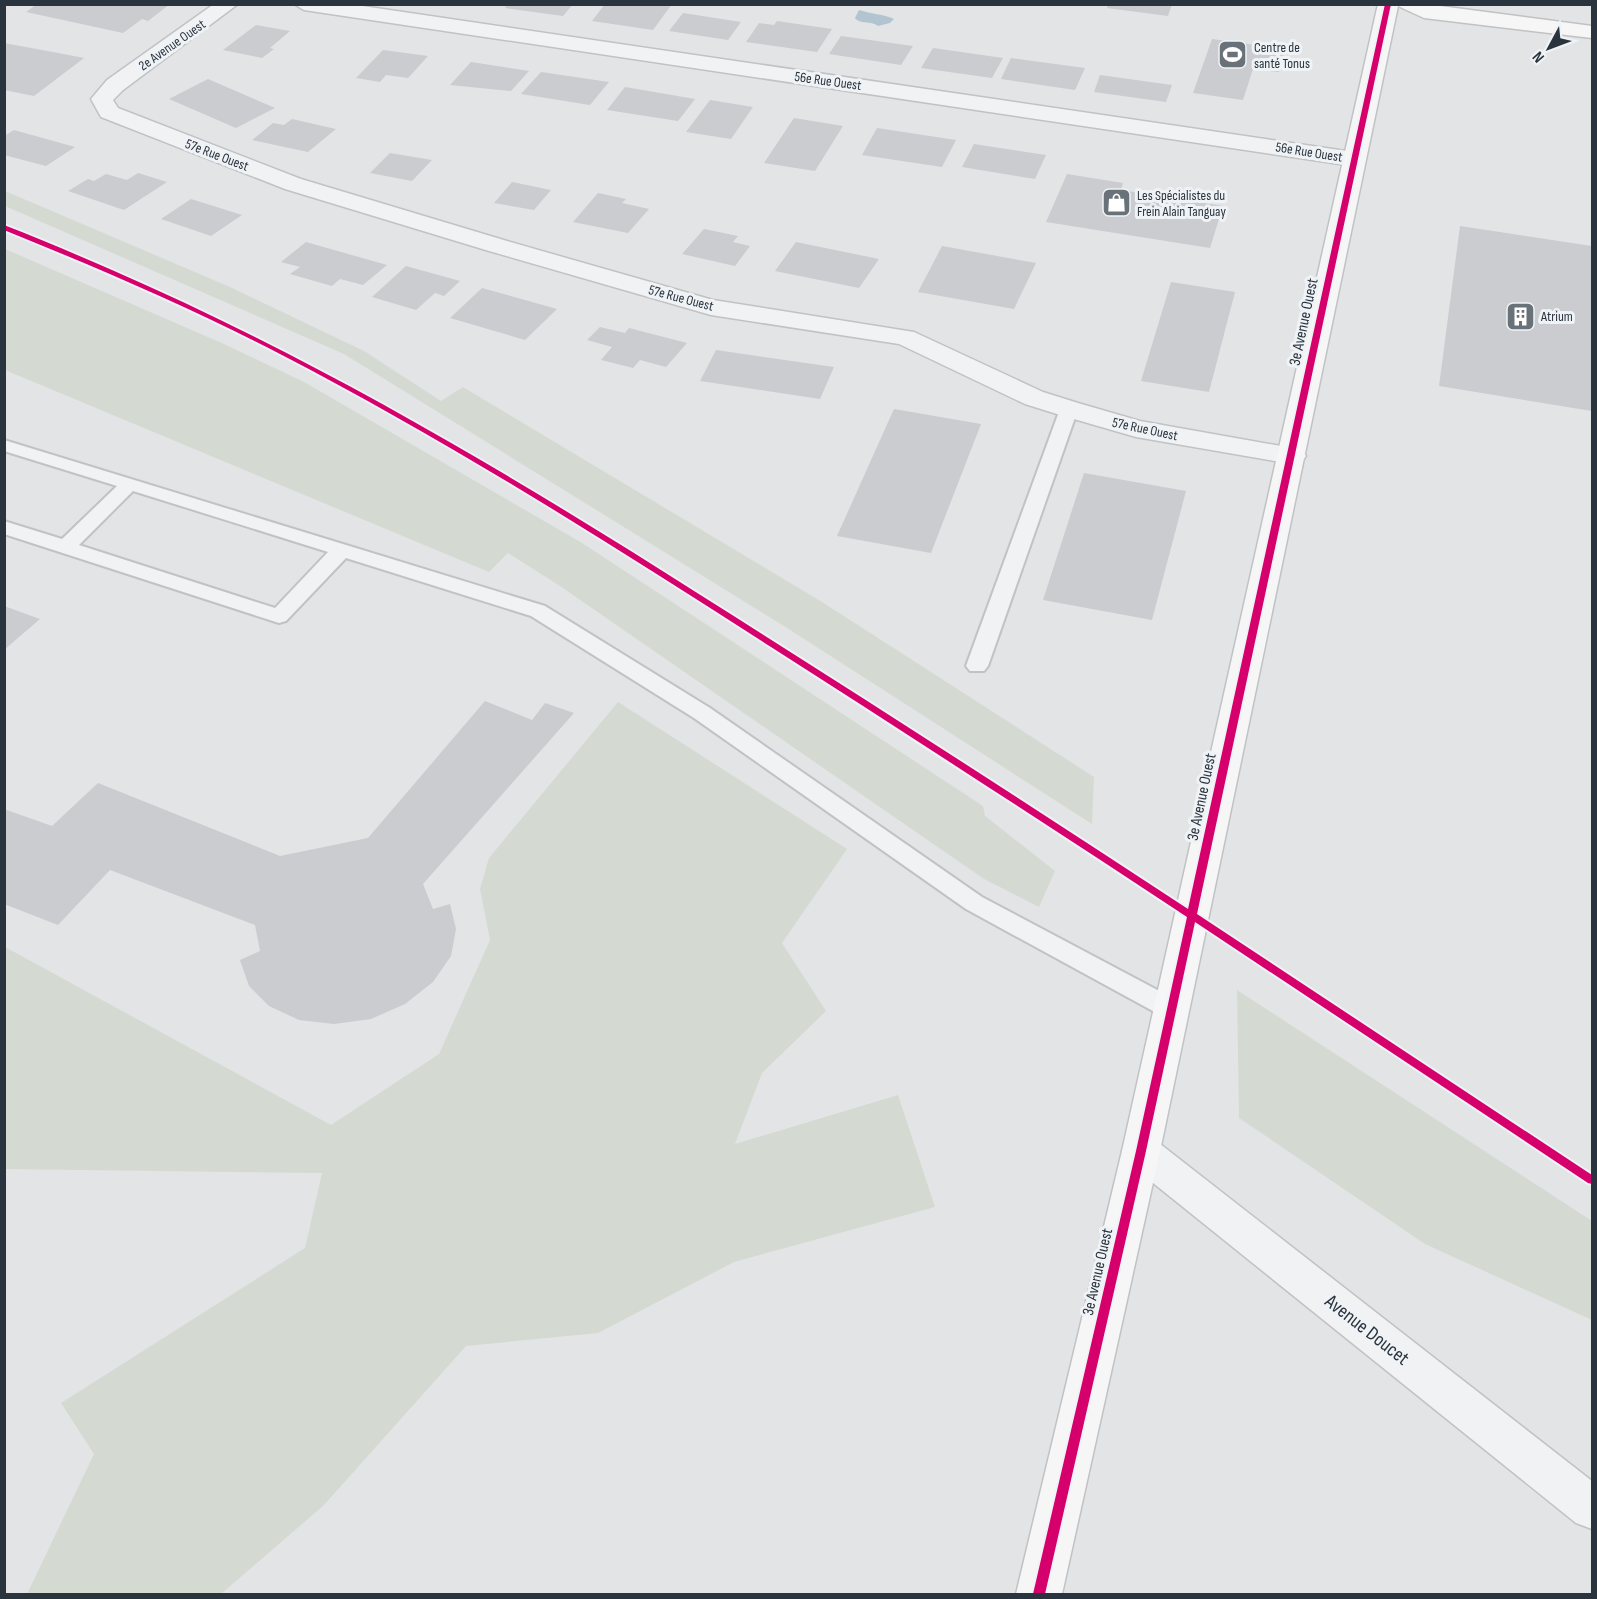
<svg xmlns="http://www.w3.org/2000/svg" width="1597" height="1599" viewBox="0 0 1597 1599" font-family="'Sofia Sans Condensed',sans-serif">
<rect width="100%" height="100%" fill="#e2e4e6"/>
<!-- green -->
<g fill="#d4dad2">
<path d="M5 191 230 287 364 351 441 401 463 387 822 602 1094 777 1092 824 784 626 344 354 5 206Z"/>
<path d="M5 249 224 344 304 382 582 543 983 806 985 816 1055 871 1039 907 984 879 560 586 508 553 489 572 5 370Z"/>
<path d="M618 702 847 849 782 943 826 1011 762 1073 735 1144 898 1095 935 1207 734 1262 598 1333 466 1346 324 1505 221 1594H27L94 1454 61 1403 305 1248 322 1173 5 1169V947L331 1125 439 1054 490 940 480 889 489 858Z"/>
<path d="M1237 990 1592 1221V1320L1425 1244 1239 1118Z"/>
</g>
<!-- water -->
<path fill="#b2c4d0" d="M859 10C871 14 883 14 894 19L890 23 878 26C871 20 860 25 855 18Z"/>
<!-- building -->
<g fill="#cacccf">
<path d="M37 4H170L148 21 142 19 123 33 26 12Z"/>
<path d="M508 4H573L563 16 505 8Z"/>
<path d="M605 4H672L653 30 592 21Z"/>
<path d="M1108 4H1172L1168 16 1107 8Z"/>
<path d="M683 13 741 22 728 40 669 31Z"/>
<path d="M777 21 832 29 817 52 746 42 759 23 774 25Z"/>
<path d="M256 25 290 31 270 48 274 49 262 58 223 50Z"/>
<path d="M841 36 913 46 901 65 829 54Z"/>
<path d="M1212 39 1285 49 1279 72 1253 69 1243 100 1193 93Z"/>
<path d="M4 43 53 52 84 58 34 96 4 90Z"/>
<path d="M933 48 1003 58 992 78 921 68Z"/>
<path d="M383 50 428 56 408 78 386 75 380 82 356 78Z"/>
<path d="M1011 58 1085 68 1075 90 1001 79Z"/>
<path d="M471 62 529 71 511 91 450 85Z"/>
<path d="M541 72 609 82 590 105 521 94Z"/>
<path d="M1100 75 1172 85 1166 102 1094 92Z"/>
<path d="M208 79 275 108 236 128 169 99Z"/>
<path d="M625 87 695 99 678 121 607 110Z"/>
<path d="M710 100 753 107 731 139 686 132Z"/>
<path d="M794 118 843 126 815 171 764 163Z"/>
<path d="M292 119 336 129 308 152 252 140 273 123 284 125Z"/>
<path d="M877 128 956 140 942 167 862 155Z"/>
<path d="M14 130 75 147 46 166 4 155V136Z"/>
<path d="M974 144 1046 155 1035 179 962 167Z"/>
<path d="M390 153 432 160 412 181 370 173Z"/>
<path d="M138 173 167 182 124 210 68 191 88 179 94 181 106 174 127 180Z"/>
<path d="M1067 174 1123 183 1121 190 1223 206 1210 248 1046 222Z"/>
<path d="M512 182 551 190 534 210 494 203Z"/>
<path d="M598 193 626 199 622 203 649 209 628 233 573 222Z"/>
<path d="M191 199 242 215 211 236 161 219Z"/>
<path d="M1460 226 1592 246V411L1439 386Z"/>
<path d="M704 229 738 236 733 242 750 246 735 266 682 254Z"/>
<path d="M306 242 387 265 363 285 340 279 332 286 290 274 300 267 281 262Z"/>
<path d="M796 242 879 259 859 288 775 271Z"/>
<path d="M942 246 1036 263 1014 309 918 292Z"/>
<path d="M406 266 460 281 444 296 435 293 416 310 372 297Z"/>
<path d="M1171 282 1235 292 1209 392 1141 381Z"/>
<path d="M482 288 557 309 525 340 450 318Z"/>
<path d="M600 327 625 333 629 328 687 343 666 367 640 360 633 368 601 360 612 347 587 340Z"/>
<path d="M716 350 834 367 820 399 700 381Z"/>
<path d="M894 409 981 424 931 553 837 536Z"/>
<path d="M1084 473 1186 491 1152 620 1043 600Z"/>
<path d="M4 606 40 619 4 650Z"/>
<path d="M485 701 532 720 545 703 574 713 423 884 433 909 450 904 456 929 451 956 433 982 405 1004 371 1019 334 1024 299 1020 269 1006 249 986 240 960 260 951 255 925 110 870 58 925 4 904V809L52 826 98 783 280 856 368 838Z"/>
</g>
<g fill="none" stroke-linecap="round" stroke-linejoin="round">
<defs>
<g id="lane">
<path d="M1069 404 1078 409 988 666 984 671H970L966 666 1060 409Z"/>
<path d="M4 440 545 606 710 708 982 897 1180 1002 1183 1009 1180 1016 1171 1019 1162 1016 966 909 694 718 531 616 346 558 286 621 279 623 4 534V521L62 539 117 486 4 451ZM133 491 328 552 275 608 79 545Z"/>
</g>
<g id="street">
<path d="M214 4H238L123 90 113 100 118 108 301 179 507 241 713 300 914 332 1043 392 1078 403 1140 421 1292 448 1302 450 1306 456 1302 462 1292 464 1136 437 1060 415 1025 404 899 344 711 315 489 251 285 189 101 117 91 99 107 80Z"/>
<path d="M294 4H349L1353 152 1361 154 1364 159 1361 164 1353 166 304 10Z"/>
<path d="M1141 1135 1155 1140 1592 1481V1529L1576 1523 1127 1162 1122 1151 1127 1140Z"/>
</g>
<path id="secondary" d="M1378 4H1425L1592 26V38L1424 18 1398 6 1160 1151 1062 1594H1016L1122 1151Z"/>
</defs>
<!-- lane casing -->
<use href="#lane" stroke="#c0c2c4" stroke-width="4"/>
<!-- street casing -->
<use href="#street" stroke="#c0c2c4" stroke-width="3"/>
<!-- secondary casing -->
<use href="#secondary" stroke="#c0c2c4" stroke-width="3"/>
<!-- lane -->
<use href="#lane" fill="#f1f2f4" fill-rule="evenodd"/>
<!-- street -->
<use href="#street" fill="#f1f2f4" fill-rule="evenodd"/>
<!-- secondary -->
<use href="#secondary" fill="#f6f6f6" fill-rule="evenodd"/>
<defs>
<path id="cycleway" d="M1385 4H1391L1197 914 1592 1175V1184L1588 1183 1195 922 1146 1151 1045 1594H1033L1136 1151 1187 917C1049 826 910 736 771 647 611 544 450 442 280 354 191 308 98 268 4 230V225C41 239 77 255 112 270 319 360 512 475 702 596 865 699 1027 803 1188 909Z"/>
</defs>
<!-- cycleway casing -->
<use href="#cycleway" stroke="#f0f3f6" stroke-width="4"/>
<!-- cycleway -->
<use href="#cycleway" fill="#d6006c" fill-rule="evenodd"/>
</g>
<!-- icons -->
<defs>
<symbol id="stadium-square" viewBox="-11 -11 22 22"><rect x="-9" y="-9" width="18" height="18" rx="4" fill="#6a7279" stroke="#f0f3f6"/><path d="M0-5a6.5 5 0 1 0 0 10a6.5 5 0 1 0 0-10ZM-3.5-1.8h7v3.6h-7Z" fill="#fff"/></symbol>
<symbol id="shop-square" viewBox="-11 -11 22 22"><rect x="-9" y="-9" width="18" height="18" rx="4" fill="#6a7279" stroke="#f0f3f6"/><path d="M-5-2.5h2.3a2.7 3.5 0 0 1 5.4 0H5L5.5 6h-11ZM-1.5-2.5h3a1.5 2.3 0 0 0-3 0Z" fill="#fff"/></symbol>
<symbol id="building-square" viewBox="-11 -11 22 22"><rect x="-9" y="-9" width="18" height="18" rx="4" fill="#6a7279" stroke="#f0f3f6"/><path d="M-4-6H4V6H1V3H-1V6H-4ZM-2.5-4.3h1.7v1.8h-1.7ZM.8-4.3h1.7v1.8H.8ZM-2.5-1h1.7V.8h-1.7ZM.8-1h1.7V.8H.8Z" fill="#fff"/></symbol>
</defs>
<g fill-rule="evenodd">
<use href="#stadium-square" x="1216" y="38" width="33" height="33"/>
<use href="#shop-square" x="1100" y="186" width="33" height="33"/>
<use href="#building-square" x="1504" y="300" width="33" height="33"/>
</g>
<g text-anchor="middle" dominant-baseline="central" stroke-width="6" stroke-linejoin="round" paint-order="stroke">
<!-- far-street labels -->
<g font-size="14" fill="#2a343f" stroke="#f0f3f6">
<text transform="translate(172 45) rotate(-35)">2e Avenue Ouest</text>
<text transform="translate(828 81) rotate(8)">56e Rue Ouest</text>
<text transform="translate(1309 152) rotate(9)">56e Rue Ouest</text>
<text transform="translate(217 155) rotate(21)">57e Rue Ouest</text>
<text transform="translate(681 298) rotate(15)">57e Rue Ouest</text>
<text transform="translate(1145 429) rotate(12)">57e Rue Ouest</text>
</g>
<!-- far-poi labels -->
<g font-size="14" fill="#2a343f" stroke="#f0f3f6" text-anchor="start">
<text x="1254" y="47">Centre de<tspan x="1254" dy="16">santé Tonus</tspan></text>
<text x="1137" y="195">Les Spécialistes du<tspan x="1137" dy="16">Frein Alain Tanguay</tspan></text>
<text x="1541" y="316">Atrium</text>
</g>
<!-- street labels -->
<g font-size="16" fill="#2a343f" stroke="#f0f3f6">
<text transform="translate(1304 322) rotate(-78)">3e Avenue Ouest</text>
<text transform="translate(1202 797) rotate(-78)">3e Avenue Ouest</text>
<text transform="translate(1098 1272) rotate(-77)">3e Avenue Ouest</text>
</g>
<!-- near-street labels -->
<g font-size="20" fill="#2a343f" stroke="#f0f3f6">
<text transform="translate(1367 1330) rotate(38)">Avenue Doucet</text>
</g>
</g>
<!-- border -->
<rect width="1597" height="1599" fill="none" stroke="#2a343f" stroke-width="12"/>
<!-- north arrow -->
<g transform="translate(1549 48) rotate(229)" stroke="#f0f3f6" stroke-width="4.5" paint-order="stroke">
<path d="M0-4.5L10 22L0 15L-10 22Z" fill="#2a343f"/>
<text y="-9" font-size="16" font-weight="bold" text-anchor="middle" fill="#2a343f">N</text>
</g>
</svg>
